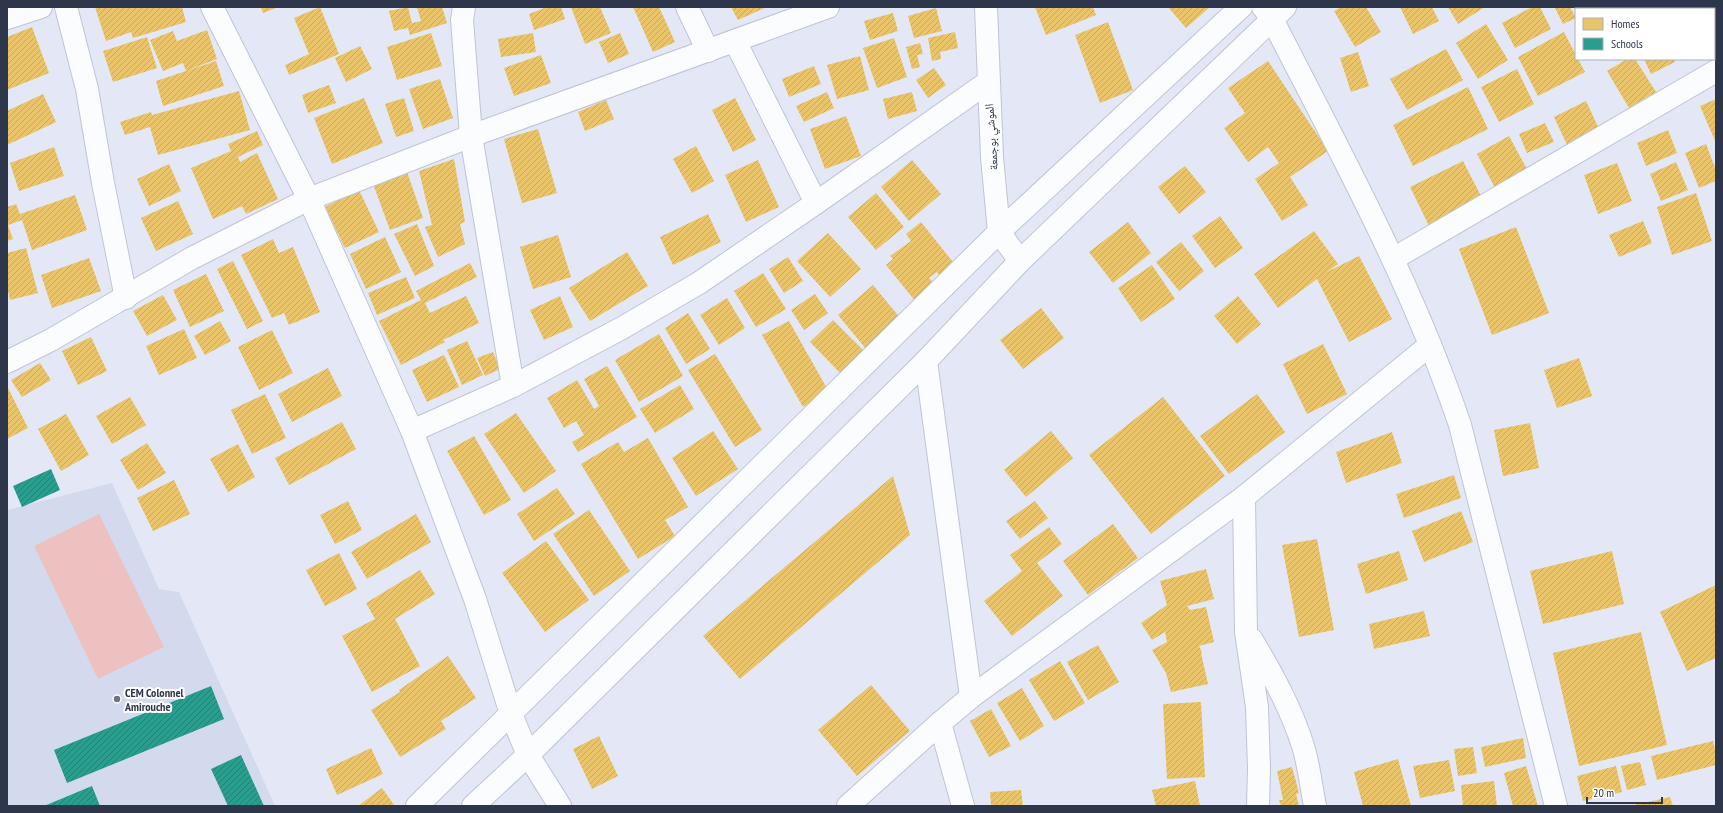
<svg xmlns="http://www.w3.org/2000/svg" width="1723" height="813" viewBox="0 0 1723 813" font-family="'PT Sans Narrow','Noto Naskh Arabic',sans-serif">
<defs>
<pattern id="homes-hatch" width="6" height="6" patternUnits="userSpaceOnUse"><rect width="6" height="6" fill="#e9c46a"/><path d="M-1 1l2-2M0 6l6-6M5 7l2-2" fill="none" stroke="#c8a95e"/></pattern>
<pattern id="schools-hatch" width="6" height="6" patternUnits="userSpaceOnUse"><rect width="6" height="6" fill="#2a9d8f"/><path d="M-1 1l2-2M0 6l6-6M5 7l2-2" fill="none" stroke="#248177"/></pattern>
</defs>
<rect width="100%" height="100%" fill="#e4e8f6"/>
<!-- built -->
<path fill="#d3daee" d="M112 483 159 589 179 592 275 806H7V510Z"/>
<!-- park -->
<path fill="#edc1c0" d="M99 514 164 647 98 679 34 546Z"/>
<!-- homes -->
<g fill="url(#homes-hatch)">
<path d="M95 7H182L186 22 133 38 131 32 106 41Z"/>
<path d="M261 7H278L263 13Z"/>
<path d="M320 7 339 54 289 75 285 65 309 54 294 18Z"/>
<path d="M408 7 412 23 421 21 417 7H442L447 23 410 35 408 28 394 31 389 11Z"/>
<path d="M547 7H561L565 19 534 30 529 14Z"/>
<path d="M571 7H600L611 33 585 44Z"/>
<path d="M633 7H659L675 42 653 52Z"/>
<path d="M731 7H767L738 20Z"/>
<path d="M1035 7H1093L1096 15 1046 35Z"/>
<path d="M1168 7H1210L1186 28Z"/>
<path d="M1341 7H1366L1381 32 1355 47 1334 11Z"/>
<path d="M1400 7H1432L1439 21 1413 34Z"/>
<path d="M1448 7H1485L1458 24Z"/>
<path d="M1532 7H1540L1551 29 1515 48 1502 23Z"/>
<path d="M1558 7H1570L1576 18 1563 24 1555 8Z"/>
<path d="M1697 7H1704L1705 9H1693Z"/>
<path d="M936 8 942 31 914 38 908 16Z"/>
<path d="M893 13 898 31 870 40 864 21Z"/>
<path d="M1108 22 1133 90 1100 103 1075 35Z"/>
<path d="M1486 24 1508 60 1478 79 1456 43Z"/>
<path d="M32 27 49 73 7 90V37Z"/>
<path d="M207 30 217 59 186 71 183 63 163 71 150 40 173 31 177 41Z"/>
<path d="M1714 30 1716 35V53L1714 54Z"/>
<path d="M955 32 958 48 940 52 941 59 932 61 928 38Z"/>
<path d="M1564 32 1576 55V59H1578L1585 72 1538 96 1518 57Z"/>
<path d="M431 33 442 66 397 80 387 47Z"/>
<path d="M533 33 536 52 501 57 498 39Z"/>
<path d="M620 33 629 54 608 63 599 42Z"/>
<path d="M147 37 157 68 113 82 103 51Z"/>
<path d="M894 38 907 77 877 88 863 48Z"/>
<path d="M920 43 923 54 917 55 920 67 912 69 906 47Z"/>
<path d="M360 46 372 69 346 82 335 58Z"/>
<path d="M1446 49 1463 80 1407 110 1390 79Z"/>
<path d="M1358 52 1369 86 1351 92 1340 58Z"/>
<path d="M541 55 551 83 514 96 504 68Z"/>
<path d="M860 56 869 90 837 99 827 65Z"/>
<path d="M1627 59H1635L1656 92 1629 108 1607 71Z"/>
<path d="M1644 59H1674L1675 62 1651 74Z"/>
<path d="M216 61 224 86 163 106 156 81Z"/>
<path d="M1268 61 1328 151 1290 177 1308 205 1282 221 1255 179 1279 163 1268 147 1248 162 1224 128 1245 113 1228 88Z"/>
<path d="M814 66 821 84 789 97 782 79Z"/>
<path d="M934 68 946 85 928 98 916 80Z"/>
<path d="M1517 69 1534 104 1499 122 1481 87Z"/>
<path d="M440 79 453 118 423 129 409 89Z"/>
<path d="M329 85 336 103 308 113 302 95Z"/>
<path d="M1468 87 1488 129 1413 166 1393 125Z"/>
<path d="M239 91 250 130 158 155 150 127 125 135 120 122 151 112 152 115Z"/>
<path d="M827 92 834 108 804 122 796 106Z"/>
<path d="M912 92 917 111 888 119 883 99Z"/>
<path d="M43 94 56 122 7 145V111Z"/>
<path d="M364 98 383 143 332 164 314 118Z"/>
<path d="M404 98 414 131 396 137 385 104Z"/>
<path d="M735 98 756 140 733 152 712 110Z"/>
<path d="M1716 99V143L1700 106Z"/>
<path d="M606 100 614 119 585 131 578 112Z"/>
<path d="M1586 101 1600 131 1568 147 1554 117Z"/>
<path d="M846 116 861 156 825 169 810 129Z"/>
<path d="M1545 123 1554 142 1527 153 1519 134Z"/>
<path d="M538 129 557 193 522 203 504 139Z"/>
<path d="M1668 130 1677 153 1646 166 1637 143Z"/>
<path d="M257 131 263 145 238 157 240 162 257 153 278 199 246 214 242 206 213 219 191 168 231 151 228 144Z"/>
<path d="M1509 136 1527 169 1495 188 1477 154Z"/>
<path d="M1706 144 1716 170V181L1699 188 1685 153Z"/>
<path d="M696 146 714 181 692 193 673 159Z"/>
<path d="M54 147 64 176 19 191 10 163Z"/>
<path d="M454 159 465 222 460 224 465 244 438 257 425 227 432 225 419 171Z"/>
<path d="M758 160 779 207 746 222 725 175Z"/>
<path d="M912 160 941 194 909 221 881 187Z"/>
<path d="M1463 161 1484 202 1430 228 1410 187Z"/>
<path d="M1676 162 1688 190 1661 201 1650 174Z"/>
<path d="M1617 163 1632 201 1598 214 1584 175Z"/>
<path d="M169 164 181 191 149 206 137 179Z"/>
<path d="M1185 166 1206 192 1179 214 1158 187Z"/>
<path d="M406 169 423 218 390 230 372 181Z"/>
<path d="M359 190 379 232 345 248 325 207Z"/>
<path d="M876 193 904 227 876 250 848 217Z"/>
<path d="M1696 193 1712 241 1672 255 1657 207Z"/>
<path d="M75 195 87 230 32 250 22 220 8 225 13 239 7 241V207L16 204 20 214Z"/>
<path d="M178 201 193 234 156 251 141 218Z"/>
<path d="M708 214 721 242 673 265 660 237Z"/>
<path d="M1220 216 1243 248 1215 268 1192 236Z"/>
<path d="M1643 221 1652 243 1619 257 1609 235Z"/>
<path d="M921 222 957 267 942 279 937 272 929 278 935 285 916 302 886 265 893 259 890 256 911 241 906 234Z"/>
<path d="M1128 222 1151 253 1113 283 1089 252Z"/>
<path d="M417 224 434 266 415 276 394 234Z"/>
<path d="M1516 227 1549 313 1492 335 1459 249Z"/>
<path d="M1314 231 1338 264 1327 272 1359 256 1392 319 1349 342 1317 279 1278 308 1254 274Z"/>
<path d="M828 233 861 269 830 297 797 261Z"/>
<path d="M558 235 571 277 533 289 520 247Z"/>
<path d="M385 237 401 272 366 289 350 254Z"/>
<path d="M273 239 279 253 293 247 320 312 289 325 284 313 272 318 241 255Z"/>
<path d="M1181 242 1204 271 1179 291 1156 262Z"/>
<path d="M26 248 38 293 10 300 7 287V253Z"/>
<path d="M627 252 648 286 590 321 569 288Z"/>
<path d="M788 257 803 281 784 293 769 269Z"/>
<path d="M89 258 101 291 52 308 41 275Z"/>
<path d="M233 261 263 321 247 329 217 269Z"/>
<path d="M470 263 477 277 425 303 430 313 466 296 479 323 443 340 445 342 401 365 379 321 421 300 416 291Z"/>
<path d="M1152 265 1175 299 1141 322 1118 288Z"/>
<path d="M763 273 786 309 756 327 734 291Z"/>
<path d="M206 274 224 311 190 327 173 290Z"/>
<path d="M406 277 415 298 377 315 368 293Z"/>
<path d="M873 285 901 319 866 349 838 315Z"/>
<path d="M815 294 828 313 804 330 791 310Z"/>
<path d="M163 295 177 320 147 336 133 311Z"/>
<path d="M560 296 573 327 544 340 530 310Z"/>
<path d="M1238 296 1261 324 1237 344 1214 316Z"/>
<path d="M727 298 745 328 719 345 700 315Z"/>
<path d="M1041 308 1064 338 1023 369 1000 340Z"/>
<path d="M688 313 710 349 686 364 665 328Z"/>
<path d="M833 320 864 351 841 374 810 342Z"/>
<path d="M220 321 231 341 205 355 194 336Z"/>
<path d="M789 321 829 392 803 407 762 335Z"/>
<path d="M184 329 197 358 159 375 146 346Z"/>
<path d="M272 330 293 373 259 390 238 347Z"/>
<path d="M659 334 683 376 639 402 615 360Z"/>
<path d="M91 337 107 371 78 385 62 351Z"/>
<path d="M467 341 483 375 462 385 447 350Z"/>
<path d="M1323 344 1347 394 1307 414 1283 364Z"/>
<path d="M493 352 500 369 485 376 477 358Z"/>
<path d="M715 354 762 430 735 447 688 370Z"/>
<path d="M444 355 459 387 427 402 412 370Z"/>
<path d="M1579 358 1592 396 1557 408 1544 370Z"/>
<path d="M40 363 51 380 22 397 11 380Z"/>
<path d="M607 366 637 417 578 452 572 442 584 435 576 421 564 428 547 398 577 380 594 409 599 406 584 379Z"/>
<path d="M328 368 342 396 292 422 278 394Z"/>
<path d="M680 385 694 409 655 433 640 409Z"/>
<path d="M7 386 28 428 7 439Z"/>
<path d="M265 394 286 438 252 454 231 410Z"/>
<path d="M1257 394 1285 432 1229 474 1200 436Z"/>
<path d="M130 397 146 425 112 444 96 416Z"/>
<path d="M1163 397 1225 476 1151 534 1089 455Z"/>
<path d="M516 413 556 471 524 493 484 434Z"/>
<path d="M66 414 89 455 61 471 38 429Z"/>
<path d="M342 422 356 449 289 485 275 458Z"/>
<path d="M1530 423 1539 468 1503 476 1494 430Z"/>
<path d="M713 431 738 469 696 496 672 458Z"/>
<path d="M1051 431 1073 458 1026 497 1004 470Z"/>
<path d="M1392 432 1402 463 1346 483 1336 452Z"/>
<path d="M474 436 511 500 484 515 447 451Z"/>
<path d="M648 438 688 507 665 520 675 536 638 559 581 464 618 442 624 452Z"/>
<path d="M147 443 166 473 138 490 120 460Z"/>
<path d="M238 444 255 477 228 492 210 459Z"/>
<path d="M1454 475 1461 498 1404 518 1396 494Z"/>
<path d="M893 476 910 535 740 679 703 636Z"/>
<path d="M174 480 190 514 153 531 137 498Z"/>
<path d="M557 488 575 514 534 541 517 514Z"/>
<path d="M348 501 362 530 335 544 320 515Z"/>
<path d="M1035 501 1048 518 1020 539 1006 521Z"/>
<path d="M589 510 630 571 594 596 553 534Z"/>
<path d="M1461 511 1473 542 1424 562 1412 531Z"/>
<path d="M416 514 431 542 367 579 351 552Z"/>
<path d="M1113 524 1138 558 1088 595 1063 561Z"/>
<path d="M1049 527 1062 544 1037 563 1063 596 1012 636 984 601 1022 571 1010 555Z"/>
<path d="M1317 539 1334 630 1299 637 1282 545Z"/>
<path d="M546 541 589 600 545 632 502 573Z"/>
<path d="M1399 551 1408 580 1366 594 1357 564Z"/>
<path d="M1612 551 1624 604 1543 624 1530 571Z"/>
<path d="M339 553 357 589 325 606 306 570Z"/>
<path d="M1206 569 1214 599 1187 606 1190 610 1206 607 1214 642 1199 646 1202 652 1201 653 1208 684 1171 692 1166 673 1152 650 1167 642 1165 632 1152 640 1141 623 1167 605 1160 581Z"/>
<path d="M420 570 435 594 395 619 420 666 372 692 342 636 375 619 366 603Z"/>
<path d="M1716 585V658L1687 671 1660 612Z"/>
<path d="M1424 611 1430 636 1374 649 1369 624Z"/>
<path d="M1641 632 1667 745 1579 766 1553 653Z"/>
<path d="M1098 645 1119 682 1088 700 1067 662Z"/>
<path d="M448 656 476 698 441 721 446 729 400 757 371 710 400 692 399 690Z"/>
<path d="M1060 661 1085 703 1054 721 1029 680Z"/>
<path d="M871 685 910 731 857 776 818 730Z"/>
<path d="M1022 688 1044 726 1020 741 997 703Z"/>
<path d="M1201 702 1205 777 1167 779 1163 704Z"/>
<path d="M991 709 1011 746 989 757 970 721Z"/>
<path d="M599 736 618 776 592 789 573 749Z"/>
<path d="M1523 738 1526 758 1485 767 1481 747Z"/>
<path d="M1713 741 1716 753V765L1657 780 1651 756Z"/>
<path d="M1473 747 1477 773 1458 776 1454 749Z"/>
<path d="M371 748 383 774 337 795 326 769Z"/>
<path d="M1398 759 1411 806H1363L1354 772Z"/>
<path d="M1449 760 1455 791 1420 798 1413 766Z"/>
<path d="M1640 762 1646 785 1627 790 1621 766Z"/>
<path d="M1526 766 1538 806H1513L1504 773Z"/>
<path d="M1616 766 1622 792 1583 801 1577 776Z"/>
<path d="M1292 767 1299 793 1296 794 1299 806H1281L1279 800H1283L1277 771Z"/>
<path d="M1195 781 1200 806H1156L1152 790Z"/>
<path d="M1494 781 1497 806H1463L1461 785Z"/>
<path d="M382 788 395 806H358Z"/>
<path d="M1021 790 1023 806H991L990 792Z"/>
<path d="M1670 797 1673 806H1634V805Z"/>
</g>
<!-- schools -->
<g fill="url(#schools-hatch)">
<path d="M51 469 60 490 22 507 13 486Z"/>
<path d="M211 686 224 719 67 783 54 750Z"/>
<path d="M241 755 264 806H228L211 769Z"/>
<path d="M92 786 100 806H44Z"/>
</g>
<g fill="none" stroke-linecap="round" stroke-linejoin="round">
<defs>
<g id="minor">
<path d="M66 7 87 89 103 183 126 298"/>
<path d="M212 7 309 199 412 431 475 599 511 714 528 755 560 806"/>
<path d="M464 7 462 20 471 136 513 386"/>
<path d="M687 7 708 51"/>
<path d="M986 7 992 157 999 232 1020 261"/>
<path d="M1263 7 1272 19C1340 152 1412 283 1460 425L1556 806"/>
<path d="M7 18 41 7"/>
<path d="M735 41 816 203"/>
<path d="M1393 259 1716 71"/>
<path d="M926 361 971 697"/>
<path d="M7 362 51 340 192 258 309 199 471 136 828 7"/>
<path d="M412 431 513 386 622 328 699 283 816 203 988 82"/>
<path d="M1244 497 1246 632 1257 707 1259 769 1258 806"/>
<path d="M1252 640C1272 674 1291 708 1303 746 1309 765 1311 786 1315 806"/>
<path d="M940 723 963 806"/>
<path d="M848 806 940 723 971 697 1244 497 1430 345"/>
</g>
<g id="major">
<path d="M417 806 999 232 1241 7"/>
<path d="M473 806 528 755 926 361 1020 261 1285 7"/>
</g>
</defs>
<!-- minor casing -->
<use href="#minor" stroke="#bfc4d5" stroke-width="24"/>
<!-- major casing -->
<use href="#major" stroke="#bfc4d5" stroke-width="24"/>
<!-- minor -->
<use href="#minor" stroke="#fbfcfe" stroke-width="22"/>
<!-- major -->
<use href="#major" stroke="#fbfcfe" stroke-width="22"/>
</g>
<!-- markers -->
<circle fill="#6e7488" stroke="#fff" stroke-width="1.5" cx="117" cy="699" r="4"/>
<g text-anchor="middle" dominant-baseline="central" stroke-width="4" stroke-linejoin="round" paint-order="stroke">
<!-- street labels -->
<g font-size="12" fill="#2e364c" stroke="#fff">
<text transform="translate(991 137) rotate(-94)">الموشي بوجمعة</text>
</g>
<!-- poi labels -->
<g font-size="12" font-weight="bold" fill="#2e364c" stroke="#fff" text-anchor="start">
<text x="125" y="692">CEM Colonnel<tspan x="125" dy="14">Amirouche</tspan></text>
</g>
</g>
<!-- border -->
<rect width="1723" height="813" fill="none" stroke="#2e364c" stroke-width="16"/>
<!-- legend -->
<rect x="1575" y="8" width="140" height="52" fill="#ffffff" stroke="#abafb7"/>
<rect x="1583" y="18" width="20" height="12" fill="#e9c46a" stroke="#abafb7"/>
<text x="1611" y="28" font-size="12" fill="#2e364c">Homes</text>
<rect x="1583" y="38" width="20" height="12" fill="#2a9d8f" stroke="#abafb7"/>
<text x="1611" y="48" font-size="12" fill="#2e364c">Schools</text>
<!-- scale -->
<path d="M1587 797v6h75v-6" fill="none" stroke="#2e364c" stroke-width="2"/>
<text x="1593" y="797" font-size="12" fill="#2e364c" stroke="#ffffff" stroke-width="3" paint-order="stroke">20 m</text>
</svg>
